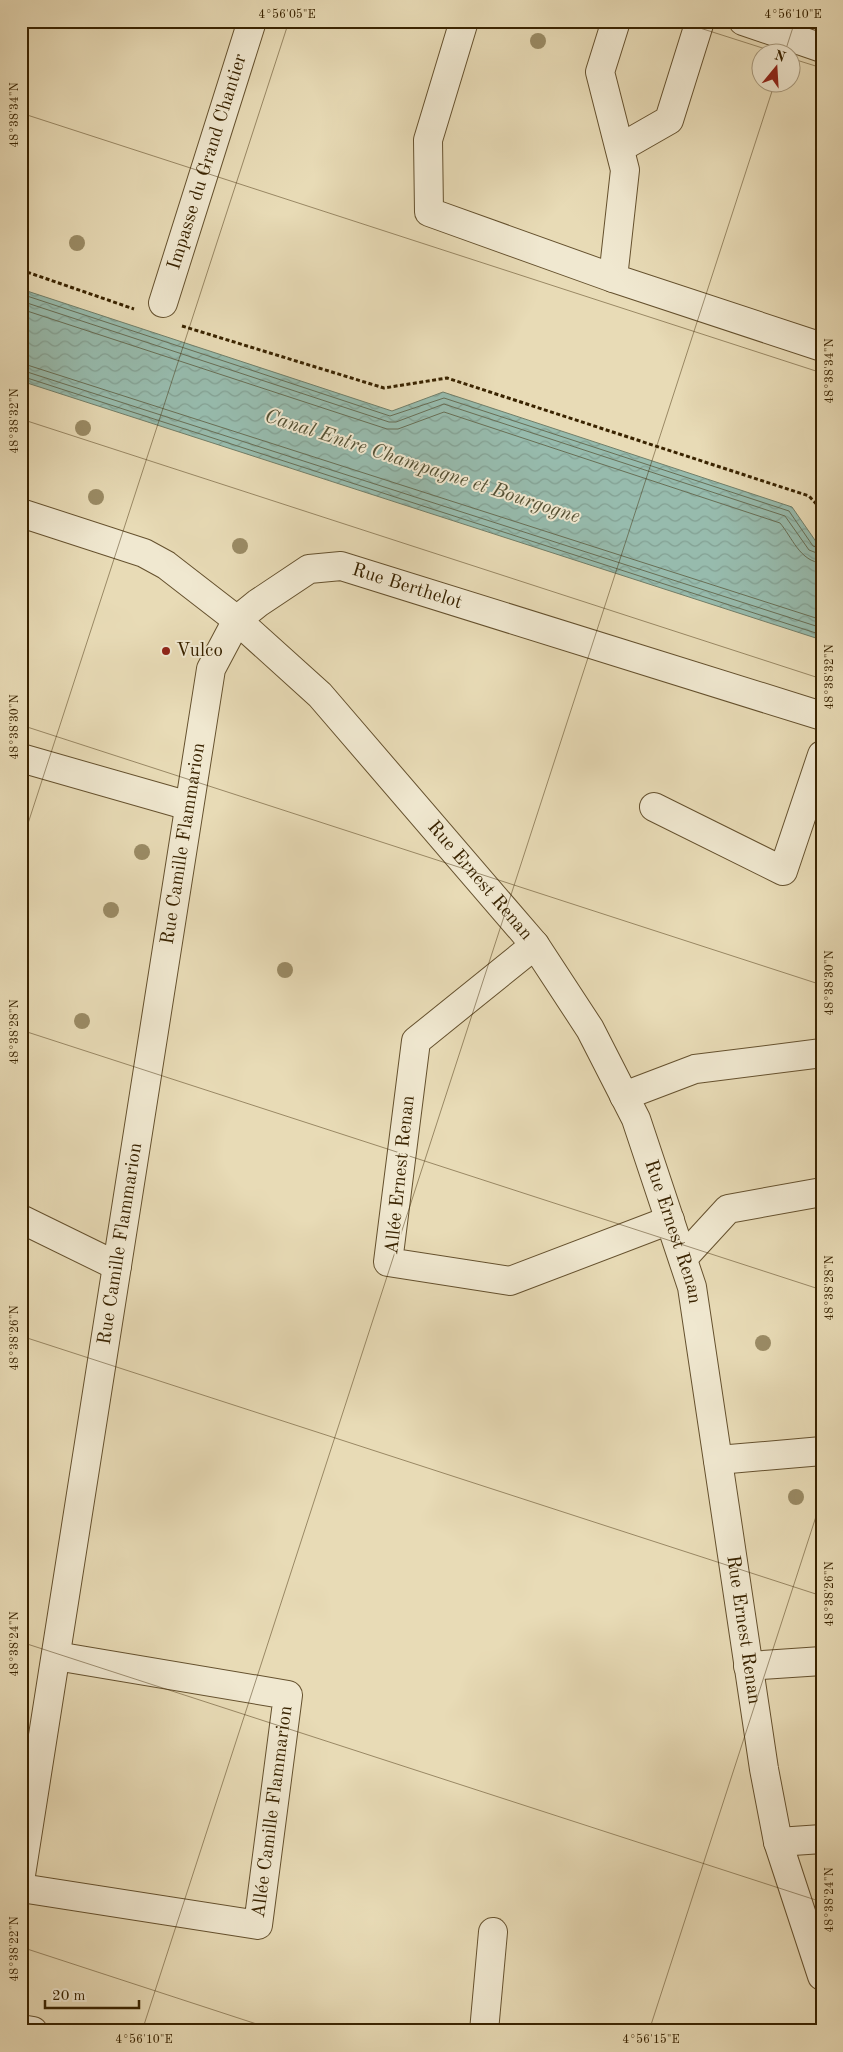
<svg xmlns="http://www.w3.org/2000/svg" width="843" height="2052" viewBox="0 0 843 2052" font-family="'Old Standard TT',serif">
<defs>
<pattern id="water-waves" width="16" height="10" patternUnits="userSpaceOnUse" patternTransform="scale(1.25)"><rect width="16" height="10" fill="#97bbad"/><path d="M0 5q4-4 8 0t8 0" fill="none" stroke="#83a093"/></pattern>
</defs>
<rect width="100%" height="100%" fill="#e8dbb6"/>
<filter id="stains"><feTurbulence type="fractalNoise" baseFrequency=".004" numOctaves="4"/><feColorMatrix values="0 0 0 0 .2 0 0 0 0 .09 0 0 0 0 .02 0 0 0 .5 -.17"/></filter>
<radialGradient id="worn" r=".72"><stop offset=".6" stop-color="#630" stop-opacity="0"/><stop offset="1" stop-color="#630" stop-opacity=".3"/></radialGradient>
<!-- water -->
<path fill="url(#water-waves)" stroke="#717e68" d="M21 289 392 411 443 392 792 507 817 543 822 545V640L21 381Z"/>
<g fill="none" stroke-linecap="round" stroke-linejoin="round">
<!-- shore -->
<g stroke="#686f56" stroke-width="1">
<path d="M21 294 390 416 444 398 789 511 813 546 822 549"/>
<path d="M21 301 389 422H396L444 404 785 516 809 550 822 555"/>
<path d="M21 309 387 429H398L444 412 780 523C792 537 800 562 822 563"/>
<path d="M21 363 822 620"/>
<path d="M21 370 822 628"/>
<path d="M21 376 822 635"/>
</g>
<defs>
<g id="minor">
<path d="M464 21 428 140 429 212 613 278"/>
<path d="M616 21 600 72 625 170 613 278 822 347"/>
<path d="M743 21 822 48"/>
<path d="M620 148 669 120 700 21"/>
<path id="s1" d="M163 303 252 21"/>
<path id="s2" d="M21 513 144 553 166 565 237 620 320 695 535 945 590 1029 636 1119 692 1287 764 1769 778 1842 822 1976"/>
<path d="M21 758 189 806"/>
<path d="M654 807 783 871 822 755"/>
<path d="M535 945 416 1041 388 1262 510 1281 670 1220"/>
<path d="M624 1096 695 1069 822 1053"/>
<path d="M21 1219 117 1266"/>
<path d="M683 1258 728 1209 822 1192"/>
<path d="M718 1460 822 1451"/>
<path d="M748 1666 822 1661"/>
<path d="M778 1842 822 1839"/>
<path id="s3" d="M21 1875 211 669 237 620 258 603 309 569 341 566 822 716"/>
<path id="s4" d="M21 1888 258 1925 288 1695 56 1656"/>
<path d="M21 2029 33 2031"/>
<path d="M484 2031 493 1932"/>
</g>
</defs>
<!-- minor casing -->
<use href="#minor" stroke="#65512e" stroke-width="30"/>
<!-- path -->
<g stroke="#392300" stroke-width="3" stroke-dasharray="4 2.5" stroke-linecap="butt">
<path d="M21 270 134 309"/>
<path d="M182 326 384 388 447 378 809 496 822 510"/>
</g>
<!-- minor -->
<use href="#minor" stroke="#f0e8d0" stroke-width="28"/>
</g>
<!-- trees -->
<g fill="#9a8b65">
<circle cx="538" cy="41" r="8"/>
<circle cx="77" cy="243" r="8"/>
<circle cx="83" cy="428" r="8"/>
<circle cx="96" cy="497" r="8"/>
<circle cx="240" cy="546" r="8"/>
<circle cx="142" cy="852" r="8"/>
<circle cx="111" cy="910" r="8"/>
<circle cx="285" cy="970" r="8"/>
<circle cx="82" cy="1021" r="8"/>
<circle cx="763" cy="1343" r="8"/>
<circle cx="796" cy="1497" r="8"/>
</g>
<!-- ticks -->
<path fill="none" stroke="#392300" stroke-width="1" stroke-opacity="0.45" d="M678 21 775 52M785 52 795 21M790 58 822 68M21 113 822 373M21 419 822 679M21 725 822 985M21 845 289 21M21 1030 822 1290M21 1336 822 1596M21 1642 822 1902M21 1947 278 2031M142 2031 775 82M649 2031 822 1498"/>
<!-- markers -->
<circle fill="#8f2418" stroke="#f0e8d0" stroke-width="2" cx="166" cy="651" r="5"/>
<g text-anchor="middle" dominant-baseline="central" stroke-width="4" stroke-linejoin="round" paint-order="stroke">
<!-- street labels -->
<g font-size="19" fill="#392300" stroke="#f0e8d0">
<text stroke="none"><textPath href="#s1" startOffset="148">Impasse du Grand Chantier</textPath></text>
<text stroke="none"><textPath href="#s3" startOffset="1466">Rue Berthelot</textPath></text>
<text stroke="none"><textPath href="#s3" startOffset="1044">Rue Camille Flammarion</textPath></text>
<text stroke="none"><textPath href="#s2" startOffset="601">Rue Ernest Renan</textPath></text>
<text transform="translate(401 1175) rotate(-84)">Allée Ernest Renan</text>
<text stroke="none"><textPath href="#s2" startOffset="1006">Rue Ernest Renan</textPath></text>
<text stroke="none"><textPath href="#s3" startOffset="639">Rue Camille Flammarion</textPath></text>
<text stroke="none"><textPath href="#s2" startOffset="1411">Rue Ernest Renan</textPath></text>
<text stroke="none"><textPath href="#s4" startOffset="354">Allée Camille Flammarion</textPath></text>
</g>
<!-- poi labels -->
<g font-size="19" fill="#392300" stroke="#f0e8d0" text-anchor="start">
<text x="176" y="651">Vulco</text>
</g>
<!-- water labels -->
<g font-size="20" font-style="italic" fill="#555134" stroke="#f0e8d0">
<text transform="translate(422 467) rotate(18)">Canal Entre Champagne et Bourgogne</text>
</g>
</g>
<!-- margin -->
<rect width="843" height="2052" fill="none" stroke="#e8dbb6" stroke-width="55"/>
<!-- north arrow -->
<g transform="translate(776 68) rotate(18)"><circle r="24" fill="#f0e8d0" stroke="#a7997d"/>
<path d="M0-4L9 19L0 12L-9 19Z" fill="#8f2418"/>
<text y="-8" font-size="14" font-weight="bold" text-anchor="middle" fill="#392300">N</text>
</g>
<!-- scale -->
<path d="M45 2000v8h94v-8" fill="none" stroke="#392300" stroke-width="2.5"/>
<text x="52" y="2000" font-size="15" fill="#392300" stroke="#f0e8d0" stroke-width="4" paint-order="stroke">20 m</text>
<rect x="28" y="28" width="788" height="1996" fill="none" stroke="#392300" stroke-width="2"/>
<g font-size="12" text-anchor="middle" fill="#392300">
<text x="287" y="18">4°56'05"E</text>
<text x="793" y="18">4°56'10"E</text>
<text transform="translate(14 115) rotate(-90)" y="4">48°38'34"N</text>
<text transform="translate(829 371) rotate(-90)" y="4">48°38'34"N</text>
<text transform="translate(14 421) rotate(-90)" y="4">48°38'32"N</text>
<text transform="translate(829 677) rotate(-90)" y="4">48°38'32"N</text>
<text transform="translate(14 727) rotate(-90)" y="4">48°38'30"N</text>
<text transform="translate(829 983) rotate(-90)" y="4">48°38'30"N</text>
<text transform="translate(14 1032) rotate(-90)" y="4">48°38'28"N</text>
<text transform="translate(829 1288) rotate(-90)" y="4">48°38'28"N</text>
<text transform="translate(14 1338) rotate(-90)" y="4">48°38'26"N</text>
<text transform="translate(829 1594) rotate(-90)" y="4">48°38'26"N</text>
<text transform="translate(14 1644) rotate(-90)" y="4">48°38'24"N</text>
<text transform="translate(829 1900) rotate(-90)" y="4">48°38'24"N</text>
<text transform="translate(14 1949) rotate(-90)" y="4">48°38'22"N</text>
<text x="144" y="2043">4°56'10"E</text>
<text x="651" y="2043">4°56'15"E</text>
</g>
<rect width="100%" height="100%" filter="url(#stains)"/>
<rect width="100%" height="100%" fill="url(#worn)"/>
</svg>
